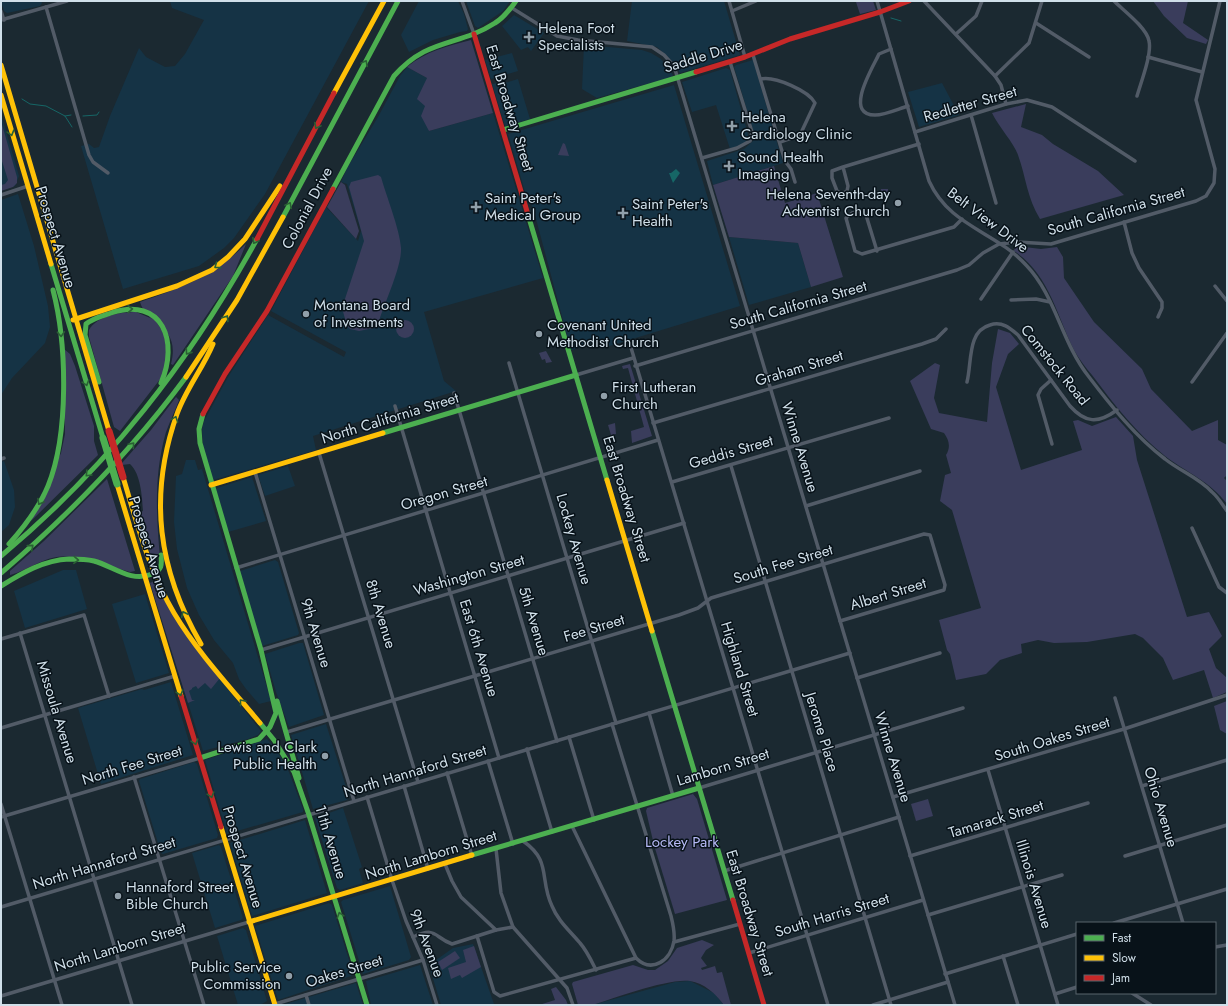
<svg xmlns="http://www.w3.org/2000/svg" width="1228" height="1006" viewBox="0 0 1228 1006" font-family="Jost,sans-serif">
<rect width="100%" height="100%" fill="#1b2931"/>
<!-- built -->
<g fill="#153345">
<path d="M1 1H41L42 3 40 6 7 13 4 11Z"/>
<path d="M170 1H369L265 194 234 238 224 248 199 266 123 289 81 146 89 144 94 148 99 147 110 116 139 48 146 57 165 67 175 66 185 54 204 20 172 8Z"/>
<path d="M419 1H458L464 14 468 29 467 31 460 32 433 40 409 52 401 35Z"/>
<path d="M466 1H510L503 11 478 28 475 26Z"/>
<path d="M632 1H724L740 55 680 73 674 63 657 47 627 41Z"/>
<path d="M514 15 544 33 531 51 528 47 521 50 502 26Z"/>
<path d="M584 45 642 50 651 53 661 59 673 75 672 77 597 98 582 89Z"/>
<path d="M512 53 518 71 491 79 485 60Z"/>
<path d="M753 60 783 163 713 185 707 161 744 149 753 141 754 133 734 67 736 65Z"/>
<path d="M407 67 427 78 426 106 429 131 493 113 543 278 424 312 444 381 456 391 313 436 316 450 213 480 203 449 202 429 204 421 228 377 268 315 344 357 346 352 271 311 326 207 358 241 361 231 347 184 341 182 347 168 378 117 400 76Z"/>
<path d="M726 68 730 70 749 138 743 145 730 149 716 105 692 112 682 82Z"/>
<path d="M518 79 530 119 505 126 492 84 497 83 498 85Z"/>
<path d="M942 83 959 115 919 127 908 92Z"/>
<path d="M674 85 740 306 603 348 599 338 587 345 571 350 536 219 528 194 526 195 508 134Z"/>
<path d="M1 114 19 176 15 186 1 190Z"/>
<path d="M18 194 34 246 48 306 50 327 45 343 12 378 1 395V200Z"/>
<path d="M729 237 798 243 811 287 749 305Z"/>
<path d="M186 460H195L198 470 202 469 271 701 259 704 246 689 239 679 233 663 214 640 199 615 187 588 177 549 174 522 176 476 182 474Z"/>
<path d="M4 461 14 490 15 507 9 525 1 532V462Z"/>
<path d="M288 466 295 486 265 496 258 475Z"/>
<path d="M252 477 266 521 228 532 216 489 217 488Z"/>
<path d="M275 560 278 562 299 633 298 635 262 646 240 573V571Z"/>
<path d="M63 570H76L87 609 25 628 14 591Z"/>
<path d="M145 594 169 673 136 683 112 604Z"/>
<path d="M299 643H303L324 715 289 727 276 692 265 654Z"/>
<path d="M216 674 261 731 258 735 248 739 203 751 184 690Z"/>
<path d="M171 682 193 755 101 784 78 708 142 689 144 690Z"/>
<path d="M326 724 349 796 347 800 313 809 291 735Z"/>
<path d="M267 739 277 751 289 772 303 809V812L227 834 205 760Z"/>
<path d="M194 762 197 764 218 835 217 838 163 854 161 853 139 781 140 779Z"/>
<path d="M343 808 362 867 359 869 363 883 340 890 337 888 315 818Z"/>
<path d="M305 820 327 893 252 916 230 843Z"/>
<path d="M219 845 221 847 243 918 241 920 215 928 192 853Z"/>
<path d="M390 886 411 957 409 960 363 974 341 902 343 900Z"/>
<path d="M329 903 332 905 353 973 351 976 278 1000 255 926Z"/>
<path d="M243 928 246 930 267 1001 260 1005H238L217 936Z"/>
<path d="M473 944 494 1004 441 1005 429 965 453 948Z"/>
<path d="M420 965 433 1005H371L366 981Z"/>
<path d="M690 981 714 993 724 1005H592L675 982Z"/>
<path d="M356 983 363 1005H282Z"/>
</g>
<!-- green -->
<g fill="#3a3d5c">
<path d="M850 1H873L876 10 860 14 856 2Z"/>
<path d="M1153 1H1188L1183 23 1208 40 1206 44 1187 38 1164 16Z"/>
<path d="M471 40 493 113 429 131 421 116 425 106 417 99 427 78 407 67C426 51 448 46 471 40Z"/>
<path d="M1026 104 1021 127 1042 135 1053 144 1098 171 1124 195 1040 219C1027 198 1026 177 1018 155 1014 143 998 126 992 113Z"/>
<path d="M1 121 17 177V183L13 187 1 191V185L5 184 8 180 1 158Z"/>
<path d="M563 143 565 144 569 156 558 155Z"/>
<path d="M774 166 785 203 817 193 843 277 811 287 798 243 729 237 713 185Z"/>
<path d="M378 175 381 177C386 195 400 230 401 248 402 266 385 302 379 321L374 328 359 331 350 329 347 326 342 308 364 241 349 187 351 182Z"/>
<path d="M341 182 345 185 359 231 356 239 327 207Z"/>
<path d="M881 189H888V195L883 200H879Z"/>
<path d="M246 244 233 276 173 365 171 364C181 324 147 327 140 302 183 287 212 277 246 244Z"/>
<path d="M1015 246 1041 249 1057 247 1063 257 1064 278 1094 322 1142 369 1151 389 1192 431 1218 420V440L1227 445V475L1224 478 1227 481V504C1211 482 1186 472 1165 456 1137 434 1113 403 1092 375 1086 368 1079 359 1074 350 1057 316 1049 274 1014 251Z"/>
<path d="M136 312 155 320 165 335 167 361 161 378 120 431 114 427 89 337V330C96 316 122 312 136 312Z"/>
<circle cx="405" cy="329" r="9"/>
<path d="M998 329 1010 333 1019 344 1008 354 996 387 1021 470 1082 450 1073 421 1078 420 1092 426 1116 417 1133 436 1137 460 1187 617 1209 612 1222 636 1209 649 1216 668 1227 678V692L1213 698 1204 670 1173 680 1163 658 1143 638 1135 634 1087 642 1054 643 1038 640 1021 644 1022 653 1000 660 986 674 956 680 950 654 947 650 939 620 981 608 952 510 940 501 945 475 951 473 946 455C951 447 949 440 944 433L931 429 910 381 935 363 940 365 934 398 939 413 987 422 992 363Z"/>
<path d="M64 349 70 354 75 366 94 426V441L98 455 31 521 61 453 65 434Z"/>
<path d="M546 351 552 362 546 363 545 359 542 360 539 353Z"/>
<path d="M630 364 652 436 632 443 631 431 644 427 628 368 623 369 622 366Z"/>
<path d="M176 397 179 400C175 411 170 421 166 432 154 473 156 515 160 557L152 560 138 513 143 511C142 497 141 474 130 464L122 465V463L151 430Z"/>
<path d="M615 423 616 434 611 435 608 425Z"/>
<path d="M107 479 135 571 130 572C106 566 77 552 52 558 42 560 15 575 10 575V571L44 541Z"/>
<path d="M154 581 165 601 220 678 211 689 205 683 198 689 196 686 192 688V689L189 691 192 700H195L188 703 150 583Z"/>
<path d="M1227 701V734L1220 730 1214 706Z"/>
<path d="M693 794 697 799 727 900 675 914 654 845 646 811 647 808Z"/>
<path d="M928 799 933 816 916 821 911 804Z"/>
<path d="M702 940 714 945 706 950 701 958 707 966 701 968 702 970 715 966 717 973 722 972 731 1005H724C716 994 704 983 690 981 668 978 615 998 592 1005H578L572 984 573 982 633 965 648 970H655L668 961 677 948Z"/>
<path d="M474 946 481 967 462 978 460 975 451 979 448 968 466 962 463 950Z"/>
<path d="M455 951 460 958 442 970 438 962Z"/>
<path d="M556 987 566 1000 568 1005H539L555 1000 551 989Z"/>
</g>
<!-- water -->
<path fill="#166666" d="M676 169 680 173 673 183 669 173H671Z"/>
<g fill="none" stroke-linecap="round" stroke-linejoin="round">
<!-- stream -->
<g stroke="#166666" stroke-width="1">
<path d="M891 18 901 21"/>
<path d="M22 99 30 104 46 106 65 116 72 127"/>
<path d="M65 116 71 115"/>
<path d="M83 116 97 115 99 112"/>
</g>
<!-- street -->
<g stroke="#525b67" stroke-width="3.5">
<path d="M462 1 474 34"/>
<path d="M729 1 745 57"/>
<path d="M877 1 929 181C950 227 995 231 1026 265 1056 296 1061 342 1089 377 1111 406 1136 437 1165 459 1180 471 1199 478 1212 492 1218 497 1222 504 1227 511"/>
<path d="M924 1 995 76 1001 85 1006 104"/>
<path d="M1114 1C1123 10 1147 28 1149 41 1152 54 1141 82 1137 96"/>
<path d="M46 7 89 155 93 162 108 173"/>
<path d="M512 8 557 36 578 40 652 47 664 55 674 66 955 1005"/>
<path d="M1 11 4 20"/>
<path d="M732 11 756 1"/>
<path d="M1 20 67 1"/>
<path d="M1036 23 1089 57"/>
<path d="M956 34 976 16 982 1"/>
<path d="M891 49 879 54C873 67 843 115 875 115 885 115 898 109 908 106"/>
<path d="M753 55 785 161 791 169 795 182"/>
<path d="M1148 57 1202 72"/>
<path d="M995 76 1029 43 1042 1"/>
<path d="M761 79C775 76 809 91 815 103L800 135 780 142"/>
<path d="M971 115 996 203"/>
<path d="M915 132 1006 104 1027 100 1052 107 1135 161"/>
<path d="M702 158 737 148 750 141 752 132 730 62"/>
<path d="M843 167 848 186 847 191 842 194 837 191 832 178V171L843 167 919 144"/>
<path d="M1 195 28 186"/>
<path d="M1124 222 1132 253 1139 268 1162 302V308L1158 317"/>
<path d="M877 251 866 215 861 211 852 213 846 218 855 251 862 254 954 227 962 219"/>
<path d="M1215 286 1227 301"/>
<path d="M981 299 1013 252"/>
<path d="M1011 300 1036 299 1050 302"/>
<path d="M629 341 828 1005"/>
<path d="M509 363 616 723"/>
<path d="M635 366 957 270 969 265 983 253 999 244 1017 242 1051 244 1196 201 1206 196 1214 183 1215 169 1196 100 1220 1"/>
<path d="M576 375 633 358"/>
<path d="M1051 380 1041 389 1038 395 1052 444"/>
<path d="M967 382C972 363 967 331 990 325 1002 321 1010 328 1018 335L1070 406C1085 423 1098 424 1117 410"/>
<path d="M1192 382 1227 333"/>
<path d="M454 393 557 741"/>
<path d="M395 406 499 758"/>
<path d="M653 423 922 344 936 339 946 329"/>
<path d="M319 453 418 782"/>
<path d="M1 459 4 458"/>
<path d="M731 466 891 1005"/>
<path d="M255 472 354 801"/>
<path d="M672 482 889 418"/>
<path d="M806 506 920 471"/>
<path d="M1192 528 1219 587 1227 593"/>
<path d="M236 568 658 440"/>
<path d="M20 633 132 1005"/>
<path d="M1 639 84 615 109 696"/>
<path d="M261 650 684 523"/>
<path d="M857 678 940 653"/>
<path d="M1115 698 1183 923"/>
<path d="M649 713 673 796"/>
<path d="M1 728 175 676"/>
<path d="M287 732 679 615 698 608 711 598 924 534 930 535 945 585 944 590 840 621"/>
<path d="M569 737 594 820"/>
<path d="M527 749 552 832"/>
<path d="M488 761 513 844"/>
<path d="M988 770 1058 1005"/>
<path d="M447 773 472 856"/>
<path d="M134 777 204 1005"/>
<path d="M404 786 428 869"/>
<path d="M1142 786 1227 760"/>
<path d="M699 788 963 708"/>
<path d="M367 797 392 880 406 921 423 960 437 1005"/>
<path d="M893 797 1124 729 1227 695"/>
<path d="M1 804 62 1005"/>
<path d="M1 817 200 758"/>
<path d="M572 826 636 958"/>
<path d="M523 841C552 861 539 879 552 906 558 921 570 931 580 943 587 951 591 960 596 970"/>
<path d="M496 849 501 893 513 927 567 988 573 1005"/>
<path d="M910 856 1088 803"/>
<path d="M1125 856 1227 825"/>
<path d="M445 864 452 881 461 897 496 930"/>
<path d="M724 871 899 817"/>
<path d="M1 907 850 653"/>
<path d="M928 915 1062 875"/>
<path d="M1114 923 1227 889"/>
<path d="M477 936 494 992 500 996 636 958C652 974 671 960 674 941 675 933 673 924 671 916L612 724"/>
<path d="M413 937C437 926 433 937 452 944L496 930 513 927"/>
<path d="M674 942 740 924"/>
<path d="M1215 947 1227 945"/>
<path d="M749 953 923 900"/>
<path d="M1003 956 1018 1005"/>
<path d="M945 974 1077 934"/>
<path d="M1132 993 1151 1005"/>
<path d="M1055 994 1077 987"/>
<path d="M306 995 309 1005"/>
<path d="M1 996 249 922"/>
<path d="M275 1004 423 960"/>
<path d="M873 1005 948 982"/>
</g>
<!-- fast -->
<g stroke="#4caf50" stroke-width="5">
<path d="M503 130 696 72"/>
<path d="M333 189 394 76C428 37 458 47 495 23 504 18 510 9 516 1"/>
<path d="M283 217 398 1"/>
<path d="M529 218 607 480"/>
<path d="M51 264 103 438"/>
<path d="M99 382 85 335 86 324C93 318 102 316 111 313 163 296 179 342 161 383"/>
<path d="M383 433 576 375"/>
<path d="M9 544C25 526 39 508 48 486 69 434 67 344 53 290"/>
<path d="M1 556C109 466 190 361 257 239"/>
<path d="M1 573C70 514 132 450 186 377"/>
<path d="M1 586C22 573 44 560 69 559 77 559 86 559 94 561 113 566 131 583 152 574 162 570 162 565 161 555"/>
<path d="M652 631 733 900"/>
<path d="M277 701 299 778"/>
<path d="M260 723 274 740 294 772 309 815 367 1005"/>
<path d="M200 758 259 739 270 727 276 713 261 650 200 443 199 429 203 414"/>
<path d="M472 855 699 788"/>
</g>
<!-- slow -->
<g stroke="#ffc107" stroke-width="5">
<path d="M1 65 109 431"/>
<path d="M334 93 384 1"/>
<path d="M1 95 51 264"/>
<path d="M73 320 177 286 212 270 228 257 245 239 280 186"/>
<path d="M186 377 237 300 283 217"/>
<path d="M123 477C137 523 149 571 174 613 198 653 231 688 260 723"/>
<path d="M607 480 652 631"/>
<path d="M117 484 181 696"/>
<path d="M211 485 383 433"/>
<path d="M201 644C158 570 148 496 177 414 186 389 203 368 213 344"/>
<path d="M221 827 275 1005"/>
<path d="M249 922 472 855"/>
</g>
<!-- jam -->
<g stroke="#c62828" stroke-width="5">
<path d="M474 34 529 218"/>
<path d="M696 72 745 57 790 39 880 12 909 1"/>
<path d="M257 239 334 93"/>
<path d="M203 414 225 374 267 311 333 189"/>
<path d="M181 696 221 827"/>
<path d="M733 900 764 1005"/>
</g>
<!-- fast-bridge -->
<path stroke="#4caf50" stroke-width="7" d="M103 438 117 484"/>
<!-- jam-bridge -->
<path stroke="#c62828" stroke-width="7" d="M109 431 123 477"/>
</g>
<!-- one-way arrows -->
<defs><path id="oneway-chevron" d="M-2-3.5L2.5 0L-2 3.5" fill="none" stroke-width="1.6" stroke-linecap="round" stroke-linejoin="round"/></defs>
<g stroke="#2a6034">
<use href="#oneway-chevron" transform="translate(365 63) rotate(-62)"/>
<use href="#oneway-chevron" transform="translate(317 126) rotate(118)"/>
<use href="#oneway-chevron" transform="translate(11 133) rotate(74)"/>
<use href="#oneway-chevron" transform="translate(289 205) rotate(-62)"/>
<use href="#oneway-chevron" transform="translate(255 241) rotate(119)"/>
<use href="#oneway-chevron" transform="translate(217 266) rotate(144)"/>
<use href="#oneway-chevron" transform="translate(130 309) rotate(-2)"/>
<use href="#oneway-chevron" transform="translate(226 318) rotate(-58)"/>
<use href="#oneway-chevron" transform="translate(61 334) rotate(87)"/>
<use href="#oneway-chevron" transform="translate(188 352) rotate(125)"/>
<use href="#oneway-chevron" transform="translate(86 383) rotate(73)"/>
<use href="#oneway-chevron" transform="translate(175 419) rotate(-70)"/>
<use href="#oneway-chevron" transform="translate(132 445) rotate(-49)"/>
<use href="#oneway-chevron" transform="translate(88 474) rotate(134)"/>
<use href="#oneway-chevron" transform="translate(40 502) rotate(119)"/>
<use href="#oneway-chevron" transform="translate(31 547) rotate(-41)"/>
<use href="#oneway-chevron" transform="translate(76 560) rotate(3)"/>
<use href="#oneway-chevron" transform="translate(184 614) rotate(-115)"/>
<use href="#oneway-chevron" transform="translate(180 693) rotate(73)"/>
<use href="#oneway-chevron" transform="translate(242 702) rotate(-130)"/>
<use href="#oneway-chevron" transform="translate(195 742) rotate(73)"/>
<use href="#oneway-chevron" transform="translate(211 795) rotate(73)"/>
<use href="#oneway-chevron" transform="translate(340 915) rotate(-107)"/>
</g>
<!-- markers -->
<g fill="#919fa9" stroke="#081219" stroke-width="1.5">
<path d="M527 31h4v4h4v4h-4v4h-4v-4h-4v-4h4z"/>
<path d="M730 120h4v4h4v4h-4v4h-4v-4h-4v-4h4z"/>
<path d="M727 160h4v4h4v4h-4v4h-4v-4h-4v-4h4z"/>
<circle cx="898" cy="203" r="4"/>
<path d="M474 201h4v4h4v4h-4v4h-4v-4h-4v-4h4z"/>
<path d="M621 207h4v4h4v4h-4v4h-4v-4h-4v-4h4z"/>
<circle cx="306" cy="314" r="4"/>
<circle cx="539" cy="334" r="4"/>
<circle cx="604" cy="396" r="4"/>
<circle cx="325" cy="756" r="4"/>
<circle cx="118" cy="896" r="4"/>
<circle cx="289" cy="976" r="4"/>
</g>
<g text-anchor="middle" dominant-baseline="central" stroke-width="3" stroke-linejoin="round" paint-order="stroke">
<!-- poi labels -->
<g font-size="15" fill="#d0dfe9" stroke="#081219" text-anchor="start">
<text x="538" y="28">Helena Foot<tspan x="538" dy="17">Specialists</tspan></text>
<text x="741" y="117">Helena<tspan x="741" dy="17">Cardiology Clinic</tspan></text>
<text x="738" y="157">Sound Health<tspan x="738" dy="17">Imaging</tspan></text>
<text x="890" y="194" text-anchor="end">Helena Seventh-day<tspan x="890" dy="17">Adventist Church</tspan></text>
<text x="485" y="198">Saint Peter's<tspan x="485" dy="17">Medical Group</tspan></text>
<text x="632" y="204">Saint Peter's<tspan x="632" dy="17">Health</tspan></text>
<text x="314" y="305">Montana Board<tspan x="314" dy="17">of Investments</tspan></text>
<text x="547" y="325">Covenant United<tspan x="547" dy="17">Methodist Church</tspan></text>
<text x="612" y="387">First Lutheran<tspan x="612" dy="17">Church</tspan></text>
<text x="317" y="747" text-anchor="end">Lewis and Clark<tspan x="317" dy="17">Public Health</tspan></text>
<text x="126" y="887">Hannaford Street<tspan x="126" dy="17">Bible Church</tspan></text>
<text x="281" y="967" text-anchor="end">Public Service<tspan x="281" dy="17">Commission</tspan></text>
</g>
<!-- street labels -->
<g font-size="15" fill="#d0dfe9" stroke="#081219">
<text transform="translate(703 56) rotate(-17)">Saddle Drive</text>
<text transform="translate(970 104) rotate(-16)">Redletter Street</text>
<text transform="translate(510 108) rotate(73)">East Broadway Street</text>
<text transform="translate(307 208) rotate(-62)">Colonial Drive</text>
<text transform="translate(1116 211) rotate(-16)">South California Street</text>
<text transform="translate(988 220) rotate(37)">Belt View Drive</text>
<text transform="translate(56 237) rotate(73)">Prospect Avenue</text>
<text transform="translate(798 305) rotate(-16)">South California Street</text>
<text transform="translate(1055 365) rotate(51)">Comstock Road</text>
<text transform="translate(799 368) rotate(-17)">Graham Street</text>
<text transform="translate(390 418) rotate(-17)">North California Street</text>
<text transform="translate(800 447) rotate(73)">Winne Avenue</text>
<text transform="translate(731 452) rotate(-16)">Geddis Street</text>
<text transform="translate(444 493) rotate(-16)">Oregon Street</text>
<text transform="translate(627 499) rotate(73)">East Broadway Street</text>
<text transform="translate(574 539) rotate(74)">Lockey Avenue</text>
<text transform="translate(149 547) rotate(73)">Prospect Avenue</text>
<text transform="translate(783 564) rotate(-17)">South Fee Street</text>
<text transform="translate(469 575) rotate(-16)">Washington Street</text>
<text transform="translate(888 594) rotate(-17)">Albert Street</text>
<text transform="translate(381 614) rotate(73)">8th Avenue</text>
<text transform="translate(534 621) rotate(73)">5th Avenue</text>
<text transform="translate(594 628) rotate(-17)">Fee Street</text>
<text transform="translate(316 633) rotate(73)">9th Avenue</text>
<text transform="translate(479 648) rotate(73)">East 6th Avenue</text>
<text transform="translate(740 669) rotate(73)">Highland Street</text>
<text transform="translate(57 712) rotate(73)">Missoula Avenue</text>
<text transform="translate(822 732) rotate(73)">Jerome Place</text>
<text transform="translate(1052 739) rotate(-17)">South Oakes Street</text>
<text transform="translate(893 757) rotate(73)">Winne Avenue</text>
<text transform="translate(132 765) rotate(-17)">North Fee Street</text>
<text transform="translate(723 767) rotate(-17)">Lamborn Street</text>
<text transform="translate(415 771) rotate(-17)">North Hannaford Street</text>
<text transform="translate(1161 807) rotate(73)">Ohio Avenue</text>
<text transform="translate(996 819) rotate(-17)">Tamarack Street</text>
<text transform="translate(331 842) rotate(73)">11th Avenue</text>
<text transform="translate(431 855) rotate(-17)">North Lamborn Street</text>
<text transform="translate(243 857) rotate(73)">Prospect Avenue</text>
<text transform="translate(104 863) rotate(-17)">North Hannaford Street</text>
<text transform="translate(1034 884) rotate(73)">Illinois Avenue</text>
<text transform="translate(750 913) rotate(73)">East Broadway Street</text>
<text transform="translate(832 915) rotate(-17)">South Harris Street</text>
<text transform="translate(427 943) rotate(69)">9th Avenue</text>
<text transform="translate(120 947) rotate(-17)">North Lamborn Street</text>
<text transform="translate(344 971) rotate(-17)">Oakes Street</text>
</g>
<!-- park labels -->
<g font-size="15" fill="#b7baf7" stroke="#081219">
<text x="682" y="842">Lockey Park</text>
</g>
</g>
<!-- border -->
<rect width="1228" height="1006" fill="none" stroke="#d0dfe9" stroke-width="4"/>
<!-- legend -->
<rect x="1076" y="922" width="140" height="72" fill="#081219" stroke="#58646c"/>
<rect x="1084" y="935" width="20" height="6" fill="#4caf50" stroke="#58646c"/>
<text x="1112" y="942" font-size="12" fill="#d0dfe9">Fast</text>
<rect x="1084" y="955" width="20" height="6" fill="#ffc107" stroke="#58646c"/>
<text x="1112" y="962" font-size="12" fill="#d0dfe9">Slow</text>
<rect x="1084" y="975" width="20" height="6" fill="#c62828" stroke="#58646c"/>
<text x="1112" y="982" font-size="12" fill="#d0dfe9">Jam</text>
</svg>
